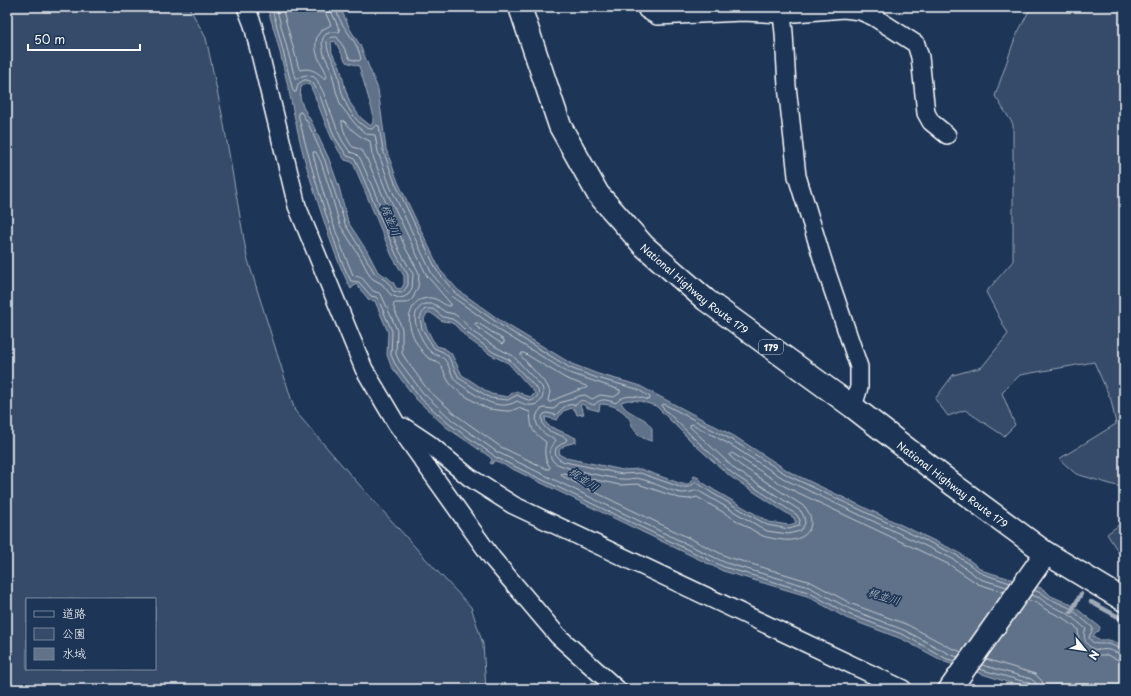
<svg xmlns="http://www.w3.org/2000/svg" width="1131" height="696" viewBox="0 0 1131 696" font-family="'Playpen Sans','Klee One',sans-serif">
<rect width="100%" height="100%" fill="#1d3557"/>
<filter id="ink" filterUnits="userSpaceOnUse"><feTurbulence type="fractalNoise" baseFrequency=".025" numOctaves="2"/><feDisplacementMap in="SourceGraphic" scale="8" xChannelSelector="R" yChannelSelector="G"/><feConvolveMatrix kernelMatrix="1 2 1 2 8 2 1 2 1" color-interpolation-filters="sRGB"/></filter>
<g filter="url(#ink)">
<!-- green -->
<g fill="#364b69" stroke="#9aa5b4" fill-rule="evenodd">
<path d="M7 7H189L206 38 223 119 247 257 295 411 348 472 424 557 471 607 483 644 486 689H7ZM27 599H155V669H27Z"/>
<path d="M1031 7H1124V488L1076 474 1059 459 1116 424 1111 400 1094 362 1020 375 1002 393 1015 425 1004 436 965 410 948 416 935 399 953 375 982 367 1008 334 986 292 1013 261V124L995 96 1015 38Z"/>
<path d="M1124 521V561L1107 534Z"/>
</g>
<!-- water -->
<path fill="#617289" stroke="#a0aab8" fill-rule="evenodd" d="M267 7H340L350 29 360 45 378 89 386 149 398 182 440 270 458 290 504 323 572 364 598 374 638 385 734 436 790 472 958 552 984 571 1041 588 1046 591 1051 596 1072 605 1100 627 1099 631 1096 632 1093 636C1098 642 1102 639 1109 640 1114 641 1118 644 1123 646L1124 645V689H1036L1007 682 945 662 902 639 846 618 807 596 723 571 496 461H494L492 464 490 463 492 460 490 457 446 427 416 399 391 366 387 355 388 332 375 301 369 300 356 284 351 289C339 266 331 243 323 218 314 191 305 164 299 137 289 93 281 49 267 7ZM335 41 346 62 359 66 373 113V122L371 126 361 118 350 103 345 88 340 66 332 53 331 42ZM306 84 310 85C322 111 328 138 345 160L352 162 354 165 392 256 404 276V284L401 289 396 288 393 282 387 277 378 272 367 251 348 222 339 187 329 159 311 121 303 107 300 97 301 87ZM427 313H431L442 321 450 322 455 325 467 338 491 355 508 363 535 393 531 397 524 395 517 391 512 393 508 397 491 394 462 375 451 353 444 348 437 346 432 339 426 327 424 319ZM628 400 640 401 656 406 695 445 731 477 794 518 796 523 789 525 769 522 714 490 702 482 699 478 694 476 689 484H682L640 469 623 470 566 458 560 455 559 450 565 445 576 442V438L549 426 546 423 545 417 557 420 563 411 572 408 575 410 577 415 584 414 580 405 582 404 588 408 599 411 600 404C611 404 621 408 628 417 631 420 631 425 634 429 637 435 645 440 652 441V428C649 425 647 422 645 420 637 415 624 411 621 402Z"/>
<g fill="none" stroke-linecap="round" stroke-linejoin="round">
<!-- shore -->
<g stroke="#c0c7d0" stroke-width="1">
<path d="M271 7 275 19 293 91 294 92H296L298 84 304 80H308L313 83 320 96 334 136 347 156 353 158 356 161 396 254 408 275V285L404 291 401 293 393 291 390 285 385 280 375 274 363 253 345 224 325 161 308 123 301 112H299L298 114C306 149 316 183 327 218 334 239 340 261 351 281L359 282 371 296 376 297 378 299 392 331 391 355 395 364 419 397 449 424 492 454 495 457 724 567 808 592 848 614 904 635 947 659 955 661"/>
<path d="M276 7 295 78 297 79 302 76 307 75 314 77 317 80 324 94 339 134 343 142 350 152 356 154 360 158 400 252 413 274 412 288 409 294 404 297 399 298 391 295 382 284 373 279 370 276 359 255 340 225 330 190 321 162 316 152H313V154C323 195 336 236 353 275L362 278 373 291 379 293 382 296 397 330 396 354 399 361 423 393 452 420 497 452 726 563 809 587 850 609 906 631 949 654 958 657"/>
<path d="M282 7 299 69 300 70C311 67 317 72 325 79L327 77C326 70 322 66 319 59 315 52 314 39 320 32 323 29 327 27 331 25L326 14 325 7"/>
<path d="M331 7 332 13 340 31 339 32H332L326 34 323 38 322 43 324 55 331 69 336 91 341 106 356 125 366 134 375 135 378 152 390 186 432 274 451 296 499 330 567 372 620 390V393L614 397 600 395 592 399 585 395 579 396 573 399 569 400 559 403 554 409C551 409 547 408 544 408 535 410 534 423 540 429 544 435 550 436 556 440 552 446 546 454 554 462 558 467 613 479 622 479 629 480 635 477 641 479 653 482 671 492 682 493 688 493 692 492 697 490L767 531 788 534 800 531 803 527 805 523 804 517 801 511 736 470 690 427V425L692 424 729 444 786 480 953 559 980 579 1007 587"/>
<path d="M336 7C337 22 351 34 357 47 359 51 360 55 361 59L359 61 350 59 343 46 337 37C333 37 328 37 327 42 326 52 334 59 336 68 339 75 339 82 341 89 344 102 351 115 361 124 365 127 367 129 372 129L376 125 379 126 383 150 395 183 437 271 455 293 502 326 570 368 597 378 637 389 650 397V399L649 400C637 396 624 393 616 403 606 400 602 397 594 405 586 403 582 396 576 405 565 403 562 409 556 415L547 413 544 414 542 417C542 434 556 431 567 439L566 441 556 448C554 456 557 459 565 462L622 474 640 473 680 487H690L695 482H696L712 493 767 525 789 529 799 526 800 520 797 515 733 474 698 442 662 407V405L664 404 732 440 789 476 956 555 983 574 1010 583"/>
<path d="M342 121H344C352 130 359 137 370 141L372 154 385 188 427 276 451 304V306C442 307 438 294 423 299 417 300 414 304 412 309 404 323 416 345 426 356 430 360 436 360 439 363 444 368 445 377 449 382 454 390 475 402 484 407L489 409 506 411H511L518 408 530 412C532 430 530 430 546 442 544 451 544 459 550 467L549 469H547L501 447 456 415 427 389 405 358 402 353V329L393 305 395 303H405L409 302 413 298 418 287 419 273 417 269 406 249 367 159C365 155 363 151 359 149 357 148 355 148 353 147 348 143 341 126 342 121Z"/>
<path d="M425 304H434L445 312 454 314 460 318 473 332 496 347 513 356 542 387C545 394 542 404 533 405 528 406 521 403 517 401 497 414 473 393 457 382 451 376 450 366 445 360 441 355 435 356 431 352 427 349 424 344 422 339 416 328 409 311 425 304Z"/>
<path d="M427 309H433L443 317 452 319 458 323 470 335 493 352 510 360 538 390C540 395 536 399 531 401L523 398 517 395 508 400 490 398 459 378 448 356 443 352 434 348 422 329 420 318 424 310Z"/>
<path d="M476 323H478L504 340V343L502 344 499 342 477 327 475 325Z"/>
<path d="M522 353H524L565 378 586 386 587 388 578 390 571 393 558 398 551 402H549L548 400 550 392 547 385 521 356Z"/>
<path d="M1034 590 1043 594 1050 599 1070 608 1092 627 1093 629 1089 637C1093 647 1100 643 1108 644 1114 645 1118 649 1124 650"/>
<path d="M1031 595 1040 598 1047 604 1067 613 1085 628 1086 629C1081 639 1088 649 1099 650 1102 650 1106 649 1109 650 1114 651 1118 654 1124 655"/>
<path d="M1028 600 1037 603 1045 609 1063 618 1078 629 1079 642 1082 647 1086 651 1095 655H1107L1119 660 1124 661"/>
<path d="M962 652 951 648 908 625 852 604 811 582 728 557 562 476 561 474 563 473 620 485 638 484 679 498 689 499 697 497C711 505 725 513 739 522 747 526 755 532 763 536 769 538 784 541 791 540 810 538 817 522 805 507L740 465 730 456V454L732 453 784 486 950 565 978 584 1004 592"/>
<path d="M986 659 1035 674 1042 681 1044 689"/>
<path d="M982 665 1031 679 1036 683 1038 689"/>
<path d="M979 669 1029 683 1032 686V689"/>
</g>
<!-- stream -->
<g stroke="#a0aab8" stroke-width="4.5">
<path d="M1091 602 1124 620"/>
<path d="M1071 612 1081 594"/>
</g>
<defs>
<g id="minor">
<path d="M246 7 253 25 297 206 364 369 396 423 492 558 558 636 617 689"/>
<path d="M647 7V10L657 16 743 12 782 14 844 9 860 11 874 17 916 44 920 57 926 113 931 122 947 135"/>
<path d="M782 14 784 33 787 86 797 176 824 264 859 367V387L853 407"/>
<path d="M404 427 428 443 469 477 513 505 903 689"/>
</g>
<path id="tertiary" d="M950 689 1046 553"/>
<g id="trunk">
<path id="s1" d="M520 7 560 126 598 194 644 246 706 300 853 407 955 486 1046 553 1124 600"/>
</g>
</defs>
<!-- minor casing -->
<use href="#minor" stroke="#fff" stroke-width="20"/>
<!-- tertiary casing -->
<use href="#tertiary" stroke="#fff" stroke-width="25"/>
<!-- trunk casing -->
<use href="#trunk" stroke="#fff" stroke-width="25"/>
<!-- minor -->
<use href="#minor" stroke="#1d3557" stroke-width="17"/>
<!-- tertiary -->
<use href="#tertiary" stroke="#1d3557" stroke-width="22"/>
<!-- trunk -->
<use href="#trunk" stroke="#1d3557" stroke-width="22"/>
</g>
</g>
<g text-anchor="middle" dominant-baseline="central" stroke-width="3.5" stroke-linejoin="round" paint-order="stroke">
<!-- shield labels -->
<rect fill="#1d3557" stroke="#bbc2cd" stroke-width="1" x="759" y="340" width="24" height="14" rx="3"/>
<g font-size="9" font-weight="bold" fill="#fff">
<text x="771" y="347">179</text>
</g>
<!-- street labels -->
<g font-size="10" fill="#fff" stroke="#1d3557">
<text stroke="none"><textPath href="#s1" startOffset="339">National Highway Route 179</textPath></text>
<text stroke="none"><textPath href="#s1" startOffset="663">National Highway Route 179</textPath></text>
</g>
<!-- water labels -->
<g font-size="11" font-style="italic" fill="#b8c0ca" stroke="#1d3557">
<text transform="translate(391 220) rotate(68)">梶並川</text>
<text transform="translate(584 479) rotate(35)">梶並川</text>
<text transform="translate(884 596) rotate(17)">梶並川</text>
</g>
</g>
<!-- margin -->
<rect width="1131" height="696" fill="none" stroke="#1d3557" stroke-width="24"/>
<rect x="12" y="12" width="1107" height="672" fill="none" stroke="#fff" stroke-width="1.5" filter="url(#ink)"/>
<!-- legend -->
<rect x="26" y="598" width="130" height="72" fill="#1d3557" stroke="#77869a"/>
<rect x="34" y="611" width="20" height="6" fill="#1d3557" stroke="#77869a"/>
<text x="62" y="618" font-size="12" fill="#ffffff">道路</text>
<rect x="34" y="628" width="20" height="12" fill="#364b69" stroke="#77869a"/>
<text x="62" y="638" font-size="12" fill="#ffffff">公園</text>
<rect x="34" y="648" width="20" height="12" fill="#617289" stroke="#77869a"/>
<text x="62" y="658" font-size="12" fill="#ffffff">水域</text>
<!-- north arrow -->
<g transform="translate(1085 650) rotate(120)" stroke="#1d3557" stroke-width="3" paint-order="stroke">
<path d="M0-3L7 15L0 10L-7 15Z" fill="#ffffff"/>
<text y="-6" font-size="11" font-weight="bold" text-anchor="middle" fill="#ffffff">N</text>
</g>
<!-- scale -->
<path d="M28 44v6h112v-6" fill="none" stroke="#ffffff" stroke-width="2"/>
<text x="34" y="44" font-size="12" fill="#ffffff" stroke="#1d3557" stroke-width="3" paint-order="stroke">50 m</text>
</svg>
